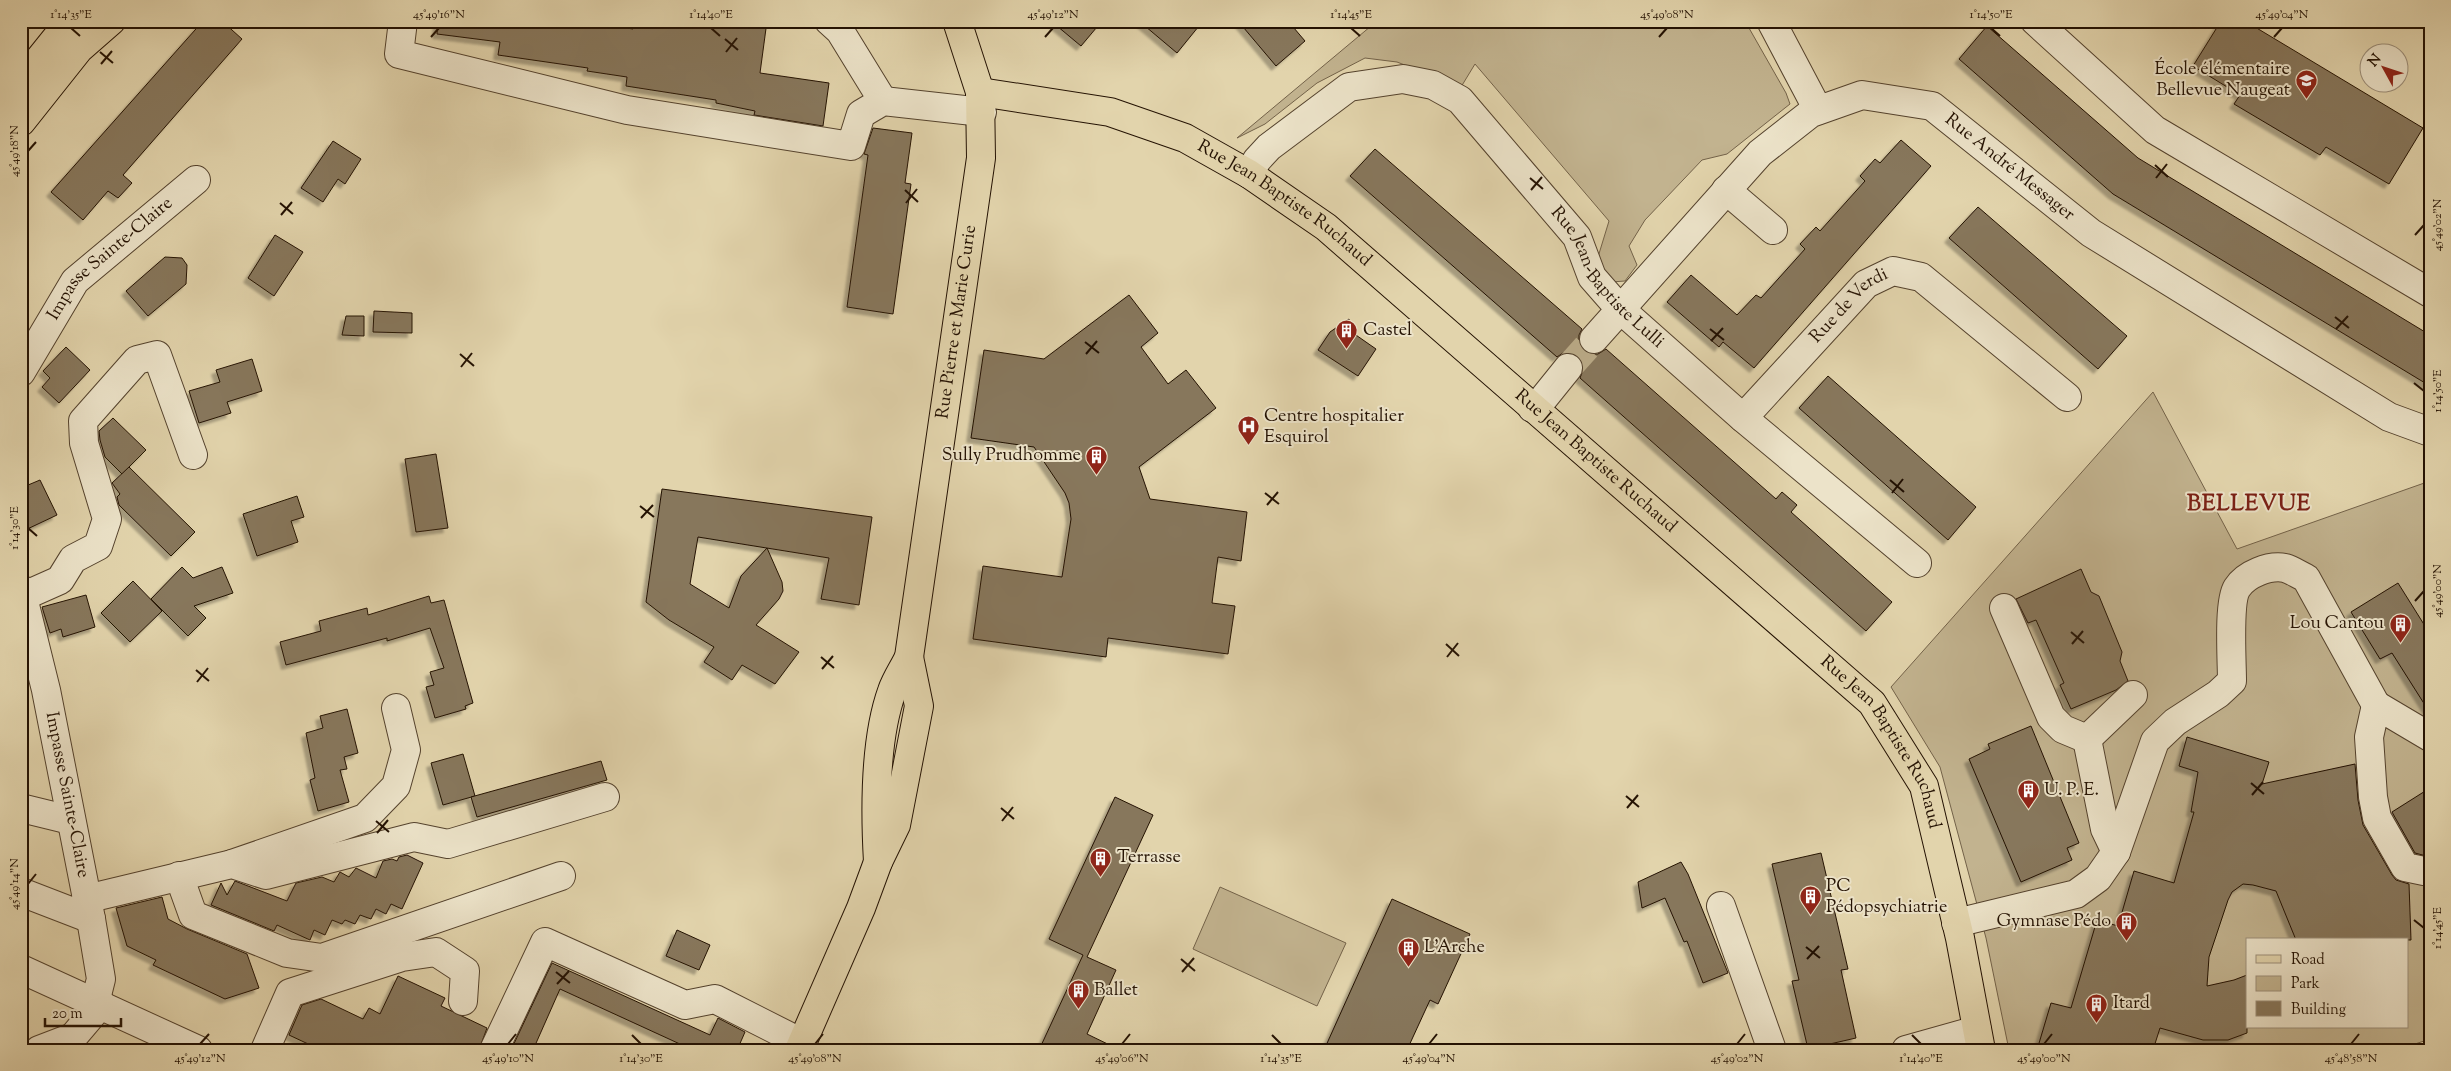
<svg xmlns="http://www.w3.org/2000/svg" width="2451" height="1071" viewBox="0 0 2451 1071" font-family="'Sorts Mill Goudy',serif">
<defs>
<filter id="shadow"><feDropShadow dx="-4.5" dy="4.5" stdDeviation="1" flood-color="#0004"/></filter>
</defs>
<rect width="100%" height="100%" fill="#e2d4ac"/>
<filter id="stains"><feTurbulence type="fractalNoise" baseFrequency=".004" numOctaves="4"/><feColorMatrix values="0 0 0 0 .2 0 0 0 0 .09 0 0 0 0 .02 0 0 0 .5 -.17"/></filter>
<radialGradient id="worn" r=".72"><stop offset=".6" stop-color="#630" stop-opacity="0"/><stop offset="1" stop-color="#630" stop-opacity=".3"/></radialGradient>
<!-- green -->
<g fill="#c2b38f" stroke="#736249" fill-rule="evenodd">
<path d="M1377 21H1745L1786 93 1790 104 1727 154 1702 160 1645 220 1629 246 1637 265 1625 281 1611 282 1598 257 1609 221 1475 64 1461 87 1397 62 1365 58 1317 83 1265 124 1237 138Z"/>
<path d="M2153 392 2237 549 2430 481V1039L2397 1050H2009L1986 938 1940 767 1891 687ZM2247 940H2407V1027H2247Z"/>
<path d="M1220 887 1346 943 1317 1006 1193 949Z"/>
</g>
<!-- building -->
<g fill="#87775b" stroke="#241203" filter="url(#shadow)">
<path d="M203 21H222L242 39 123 175 132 183 118 198 108 191 83 220 51 192Z"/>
<path d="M438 21H581L633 29 634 21H767L760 73 829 83 823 126 754 115 755 111 716 103V100L626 86 627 77 587 71 588 68 498 55 500 42 437 34Z"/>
<path d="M1051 21H1102L1081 46Z"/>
<path d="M1139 21H1203L1177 53Z"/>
<path d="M1238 21H1288L1305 41 1276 66Z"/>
<path d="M2221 21H2245L2423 128 2389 184 2326 147 2320 155 2234 104 2240 95 2193 66Z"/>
<path d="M1987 26 2138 158 2430 335V386L2113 194 1959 59Z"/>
<path d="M873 128 912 133 905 183 911 184 893 314 847 307 868 155 864 154Z"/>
<path d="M1901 140 1931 166 1754 368 1723 342 1719 347 1667 302 1691 275 1737 315 1756 295 1761 298 1805 249 1800 244 1816 227 1820 231 1865 181 1860 176 1875 159 1880 163Z"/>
<path d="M333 141 361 159 345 184 338 179 323 202 301 188Z"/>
<path d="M1375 149 1582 329 1579 335V343L1584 351 1591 354H1598L1606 349 1776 499 1782 492 1797 505 1791 512 1892 602 1866 631 1580 378 1583 370 1582 362 1578 356 1570 353H1563L1557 357 1350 176Z"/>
<path d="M1978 207 2127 336 2098 369 1949 238Z"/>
<path d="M275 235 303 252 274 296 248 278Z"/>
<path d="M165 257 182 258 187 265 186 284 148 316 126 291Z"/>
<path d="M1129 295 1158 333 1141 347 1168 384 1186 370 1216 408 1139 467 1150 499 1247 512 1241 561 1218 557 1212 603 1235 606 1228 654 1108 638 1106 657 973 639 983 566 1062 577 1071 519 1069 503 1065 493 1034 447 971 438 984 350 1044 359Z"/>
<path d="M374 311 412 313V333L373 332Z"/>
<path d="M346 316H364V336L342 335Z"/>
<path d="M1349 319 1353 333 1376 349 1358 376 1318 350 1330 332Z"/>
<path d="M66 347 90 370 59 403 42 387 50 378 43 371Z"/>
<path d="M252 359 262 391 227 402 231 413 199 423 189 391 220 382 216 370Z"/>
<path d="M1828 376 1976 507 1948 540 1799 408Z"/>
<path d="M113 418 146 450 122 474 105 457 100 440 99 431Z"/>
<path d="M436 454 448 528 416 532 405 459Z"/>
<path d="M129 467 195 532 171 556 119 505 117 497 120 494 112 483Z"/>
<path d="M40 480 57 515 21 532V488Z"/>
<path d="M662 489 872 517 859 605 821 599 829 558 698 537 690 584 729 608 741 576 767 548 782 582 783 591 779 599 756 625 799 652 775 684 742 665 732 680 704 662 714 647 669 620 646 602Z"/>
<path d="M297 496 304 517 291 521 298 542 257 556 243 514Z"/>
<path d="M182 567 193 578 222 567 233 593 194 606 206 618 188 636 151 599Z"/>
<path d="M2081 569 2091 592 2099 596 2122 652 2120 661 2128 681 2116 690 2071 709 2060 685 2064 683 2036 620 2028 623 2016 599Z"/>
<path d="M133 581 162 611 130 642 101 613Z"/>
<path d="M2398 583 2430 634V713L2392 653 2380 659 2351 612Z"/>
<path d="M86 595 95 627 63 637 61 629 50 633 42 607Z"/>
<path d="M429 596 431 603 444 600 473 703 465 706 466 709 435 718 426 687 434 685 430 672 444 668 430 628 387 641V638L286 665 280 642 321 631 319 621 367 608 368 615Z"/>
<path d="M347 709 358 753 344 757 347 769 340 770 349 802 318 811 310 780 315 778 306 733 323 728 320 716Z"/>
<path d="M2031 726 2079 843 2067 848 2072 860 2021 882 1969 759 1990 749 1988 744Z"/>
<path d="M2187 737 2269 762 2262 784 2355 764 2358 800 2363 825 2392 875 2396 880 2409 884 2411 940H2296L2276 891 2253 885 2243 884 2232 892 2228 900 2209 957 2207 986 2234 980 2247 975V1033L2228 1040H2203L2160 1028 2153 1050H2037L2051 1003 2071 1008 2097 920 2118 926 2134 871 2174 883 2194 812H2191L2198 772 2179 766Z"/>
<path d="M463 754 475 796 443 805 431 763Z"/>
<path d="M601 761 607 780 477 817 471 797Z"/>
<path d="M2430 788V857L2415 853 2392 812Z"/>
<path d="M1115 797 1153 815 1087 957 1116 970 1087 1034 1120 1050H1039L1083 955 1049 939Z"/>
<path d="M1821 853 1848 969 1841 970 1856 1038 1808 1049 1792 981 1799 980 1772 864Z"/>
<path d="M407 855 423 863 402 909 391 904 386 914 376 909 371 919 360 915 355 924 345 920 342 924 332 920 325 935 314 930 310 940 277 925 274 931 211 905 221 883 227 895 235 881 287 901 296 883 322 877 334 882 340 872 349 877 356 868 376 878 383 861 392 859 397 861 399 857Z"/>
<path d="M1681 862 1688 874 1728 973 1703 983 1687 941 1684 942 1665 898 1642 908 1638 882Z"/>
<path d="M162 897 168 919 187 929 247 954 259 988 225 999 153 965 156 960 127 946 116 908Z"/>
<path d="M1392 899 1470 934 1438 1004 1430 1000 1407 1050H1324Z"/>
<path d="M677 930 710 945 699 970 666 956Z"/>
<path d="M552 963 710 1035 718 1018 745 1032 738 1048 742 1050H693L560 989 533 1050H511Z"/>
<path d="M398 976 445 998 441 1006 487 1028 479 1050H321L289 1035 302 1005 321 999 363 1019 369 1008 380 1014Z"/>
</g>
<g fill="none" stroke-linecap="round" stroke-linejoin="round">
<!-- minor-tunnel -->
<path stroke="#bcad8a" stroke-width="28" stroke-dasharray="28 14" stroke-linecap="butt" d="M1568 368 1594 339"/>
<defs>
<g id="minor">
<path d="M403 21 399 54 627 110 851 146 861 114 883 101 982 112"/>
<path d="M829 21 840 31 883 101"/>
<path d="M1771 21 1818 110"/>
<path d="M2035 21 2155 130 2430 293"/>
<path id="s1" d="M1249 174 1257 160 1269 147 1349 87 1403 79 1433 85 1460 100 1577 237 1592 277 1620 309 1743 418 1917 563"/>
<path d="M1726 190 1773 230"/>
<path id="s2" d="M1594 339 1760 153 1811 113 1862 95 1932 106 2091 233 2389 417 2430 432"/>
<path id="s3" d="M21 372 75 281 196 180"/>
<path d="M1532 408 1543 399 1568 368"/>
<path id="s4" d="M1743 418 1866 284 1893 271 1921 277 2067 397"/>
<path id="s5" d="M21 589 46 690 91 919 101 979 98 991 93 1001"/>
<path d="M24 596 60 580 73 559 98 546 107 519 84 443 83 421 137 360 157 355 193 455"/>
<path d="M2004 608 2051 717 2063 729 2087 739 2133 695"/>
<path d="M2087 739 2105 829 2116 852"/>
<path d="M21 808 70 820"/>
<path d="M232 864 365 818 396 786 406 750 396 708"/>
<path d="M2424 871 2405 867 2377 818 2373 797 2369 737 2376 705 2430 737"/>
<path d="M179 876 193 915 287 953 322 958 561 876"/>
<path d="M21 892 91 919"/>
<path d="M86 899 232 864 266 875 414 837 448 844 605 797"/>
<path d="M1721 906 1772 1050"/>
<path d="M1956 923 2076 894 2098 878 2116 852 2155 741 2175 722 2218 694 2232 681C2232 662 2228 602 2237 588 2246 574 2269 565 2285 568 2292 570 2299 575 2306 578L2376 705"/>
<path d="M21 969 198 1050"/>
<path d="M39 1050 73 1037 101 1004"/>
<path d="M265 1050 290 993 402 957 436 952 465 971 463 1001"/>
<path d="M494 1050 545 942 685 1005 715 999 802 1043"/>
<path d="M1906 1050 1977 1030"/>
</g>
<g id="major">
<path d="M21 82 70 21"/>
<path id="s6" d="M980 92 1110 112 1185 138 1249 174 1326 227 1872 703 1924 786 1960 938 1981 1050"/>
<path d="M21 122 79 49 111 21"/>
<path id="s7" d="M878 862C875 810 874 741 892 691 896 679 904 668 909 657L981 158 980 92 957 21"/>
<path d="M799 1050 861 908 878 862 896 825 919 706 909 657"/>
</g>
</defs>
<!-- minor casing -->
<use href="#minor" stroke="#54422d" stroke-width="30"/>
<!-- major casing -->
<use href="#major" stroke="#241203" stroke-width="30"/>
<!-- minor -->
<use href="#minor" stroke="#ece3c9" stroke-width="28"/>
<!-- major -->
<use href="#major" stroke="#e2d4ac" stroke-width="28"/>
</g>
<!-- ticks -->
<path fill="none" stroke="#241203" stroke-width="2" d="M71 28 80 36M711 28 720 36M1351 28 1360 36M1991 28 2000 36M431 37 439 28M1045 37 1053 28M1659 37 1667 28M2274 37 2282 28M725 39 738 50M100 52 113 63M726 52 737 38M101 64 112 51M28 151 36 142M2155 165 2168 177M1530 178 1543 189M2156 178 2167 164M905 190 918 202M1531 190 1542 177M280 203 293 214M906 203 917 189M281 215 292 202M2415 235 2424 225M2335 317 2349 328M1710 329 1724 340M2336 329 2348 316M1711 341 1723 328M1085 342 1099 353M460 354 474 366M1086 354 1097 341M461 367 472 353M2414 383 2424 391M1890 480 1904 492M1265 493 1279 504M1892 493 1903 479M1267 505 1278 492M640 506 654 517M641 518 653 505M28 528 37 536M2415 601 2424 591M2071 632 2084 643M1446 644 1459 656M2072 644 2083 631M821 657 834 668M1447 657 1458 643M822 669 833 656M196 670 209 681M197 682 208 668M2251 783 2264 794M2252 795 2263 782M1626 796 1639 807M1001 808 1014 819M1627 808 1638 795M376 821 389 832M1002 821 1013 807M377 833 388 820M28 884 36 874M2414 920 2424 928M1806 947 1820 958M1181 959 1195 971M1807 959 1819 946M556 972 570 983M1182 972 1194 958M557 984 569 971M632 1035 641 1044M1272 1035 1281 1044M1912 1035 1921 1044M200 1044 209 1034M508 1044 516 1034M815 1044 823 1034M1122 1044 1130 1034M1429 1044 1437 1034M1737 1044 1745 1034M2044 1044 2052 1034M2351 1044 2359 1034"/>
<!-- icons -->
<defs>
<symbol id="school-pin" viewBox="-11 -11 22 30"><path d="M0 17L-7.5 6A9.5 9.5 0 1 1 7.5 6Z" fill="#8f2418" stroke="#ece3c9"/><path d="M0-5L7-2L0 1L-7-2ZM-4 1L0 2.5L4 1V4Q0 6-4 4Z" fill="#fff"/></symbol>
<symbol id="building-pin" viewBox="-11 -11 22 30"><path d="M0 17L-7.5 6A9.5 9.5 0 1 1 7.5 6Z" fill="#8f2418" stroke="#ece3c9"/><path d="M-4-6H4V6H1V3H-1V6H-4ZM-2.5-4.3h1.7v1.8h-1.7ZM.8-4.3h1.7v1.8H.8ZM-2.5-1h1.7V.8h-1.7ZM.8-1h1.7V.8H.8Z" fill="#fff"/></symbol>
<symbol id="hospital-pin" viewBox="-11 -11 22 30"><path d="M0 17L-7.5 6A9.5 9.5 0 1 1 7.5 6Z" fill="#8f2418" stroke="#ece3c9"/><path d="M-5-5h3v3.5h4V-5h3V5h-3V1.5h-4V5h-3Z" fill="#fff"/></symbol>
</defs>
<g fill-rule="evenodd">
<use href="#school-pin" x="2294" y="68" width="25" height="34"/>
<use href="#building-pin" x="1334" y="318" width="25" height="34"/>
<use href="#hospital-pin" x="1236" y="414" width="25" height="34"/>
<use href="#building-pin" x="1084" y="444" width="25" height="34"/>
<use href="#building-pin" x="2388" y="612" width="25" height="34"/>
<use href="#building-pin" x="2016" y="778" width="25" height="34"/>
<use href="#building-pin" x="1088" y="846" width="25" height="34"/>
<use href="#building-pin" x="1798" y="884" width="25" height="34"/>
<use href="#building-pin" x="2114" y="910" width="25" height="34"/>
<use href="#building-pin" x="1396" y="936" width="25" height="34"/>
<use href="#building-pin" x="1066" y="978" width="25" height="34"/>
<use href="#building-pin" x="2084" y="992" width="25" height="34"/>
</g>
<g text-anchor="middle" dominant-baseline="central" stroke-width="4" stroke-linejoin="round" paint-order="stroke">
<!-- poi labels -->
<g font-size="18" fill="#241203" stroke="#ece3c9" text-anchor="start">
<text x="2290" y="70" text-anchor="end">École élémentaire<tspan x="2290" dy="21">Bellevue Naugeat</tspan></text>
<text x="1363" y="331">Castel</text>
<text x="1264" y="417">Centre hospitalier<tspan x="1264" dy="21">Esquirol</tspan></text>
<text x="1081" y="456" text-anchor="end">Sully Prudhomme</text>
<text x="2384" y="624" text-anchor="end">Lou Cantou</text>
<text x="2044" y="791">U. P. E.</text>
<text x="1117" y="858">Terrasse</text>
<text x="1826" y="887">PC<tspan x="1826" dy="21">Pédopsychiatrie</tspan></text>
<text x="2111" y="922" text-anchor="end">Gymnase Pédo</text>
<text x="1424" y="948">L'Arche</text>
<text x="1094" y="991">Ballet</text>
<text x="2113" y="1004">Itard</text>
</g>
<!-- street labels -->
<g font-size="18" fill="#241203" stroke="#ece3c9">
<text stroke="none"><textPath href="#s2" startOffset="538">Rue André Messager</textPath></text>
<text stroke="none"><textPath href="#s6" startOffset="330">Rue Jean Baptiste Ruchaud</textPath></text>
<text stroke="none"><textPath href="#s3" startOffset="146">Impasse Sainte-Claire</textPath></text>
<text stroke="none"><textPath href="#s1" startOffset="482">Rue Jean-Baptiste Lulli</textPath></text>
<text stroke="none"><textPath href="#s4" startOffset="155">Rue de Verdi</textPath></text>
<text stroke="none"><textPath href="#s7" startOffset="549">Rue Pierre et Marie Curie</textPath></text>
<text stroke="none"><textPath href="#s6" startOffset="735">Rue Jean Baptiste Ruchaud</textPath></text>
<text stroke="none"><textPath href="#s6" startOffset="1140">Rue Jean Baptiste Ruchaud</textPath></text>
<text stroke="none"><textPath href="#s5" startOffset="211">Impasse Sainte-Claire</textPath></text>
</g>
<!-- district labels -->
<g font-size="22" font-weight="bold" letter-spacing="1" fill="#7a1f14" stroke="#ece3c9">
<text x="2249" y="505">BELLEVUE</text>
</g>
</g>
<!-- margin -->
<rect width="2451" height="1071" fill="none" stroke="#e2d4ac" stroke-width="55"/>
<!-- legend -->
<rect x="2246" y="938" width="162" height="90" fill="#ece3c9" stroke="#9c8f7a"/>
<rect x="2256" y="955" width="25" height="8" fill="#e2d4ac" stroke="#9c8f7a"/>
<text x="2291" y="964" font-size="15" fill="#241203">Road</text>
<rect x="2256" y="976" width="25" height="15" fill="#c2b38f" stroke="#9c8f7a"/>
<text x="2291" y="988" font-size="15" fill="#241203">Park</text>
<rect x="2256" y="1001" width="25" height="15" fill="#87775b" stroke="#9c8f7a"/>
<text x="2291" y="1014" font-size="15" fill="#241203">Building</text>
<!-- north arrow -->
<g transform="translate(2384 68) rotate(310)"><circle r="24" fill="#ece3c9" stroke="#9c8f7a"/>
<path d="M0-4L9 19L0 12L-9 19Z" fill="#8f2418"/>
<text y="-8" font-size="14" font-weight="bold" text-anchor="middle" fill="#241203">N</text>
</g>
<!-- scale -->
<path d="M45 1018v8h76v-8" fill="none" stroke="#241203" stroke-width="2.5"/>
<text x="52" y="1018" font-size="15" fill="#241203" stroke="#ece3c9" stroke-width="4" paint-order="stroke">20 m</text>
<rect x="28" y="28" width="2396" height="1016" fill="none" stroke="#241203" stroke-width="2"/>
<g font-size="12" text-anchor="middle" fill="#241203">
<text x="71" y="18">1°14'35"E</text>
<text x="439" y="18">45°49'16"N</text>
<text x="711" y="18">1°14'40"E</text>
<text x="1053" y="18">45°49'12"N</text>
<text x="1351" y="18">1°14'45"E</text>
<text x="1667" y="18">45°49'08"N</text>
<text x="1991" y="18">1°14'50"E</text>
<text x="2282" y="18">45°49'04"N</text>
<text transform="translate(14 151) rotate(-90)" y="4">45°49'18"N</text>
<text transform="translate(2437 225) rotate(-90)" y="4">45°49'02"N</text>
<text transform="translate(2437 391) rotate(-90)" y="4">1°14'50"E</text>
<text transform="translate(14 528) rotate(-90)" y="4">1°14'30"E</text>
<text transform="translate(2437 591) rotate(-90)" y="4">45°49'00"N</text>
<text transform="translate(14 884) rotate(-90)" y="4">45°49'14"N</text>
<text transform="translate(2437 928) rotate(-90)" y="4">1°14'45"E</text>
<text x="200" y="1062">45°49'12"N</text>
<text x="508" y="1062">45°49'10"N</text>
<text x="641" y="1062">1°14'30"E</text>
<text x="815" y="1062">45°49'08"N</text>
<text x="1122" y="1062">45°49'06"N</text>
<text x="1281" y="1062">1°14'35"E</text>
<text x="1429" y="1062">45°49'04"N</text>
<text x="1737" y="1062">45°49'02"N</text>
<text x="1921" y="1062">1°14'40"E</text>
<text x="2044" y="1062">45°49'00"N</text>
<text x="2351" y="1062">45°48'58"N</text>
</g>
<rect width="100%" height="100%" filter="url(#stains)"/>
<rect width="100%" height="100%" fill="url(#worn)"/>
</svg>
